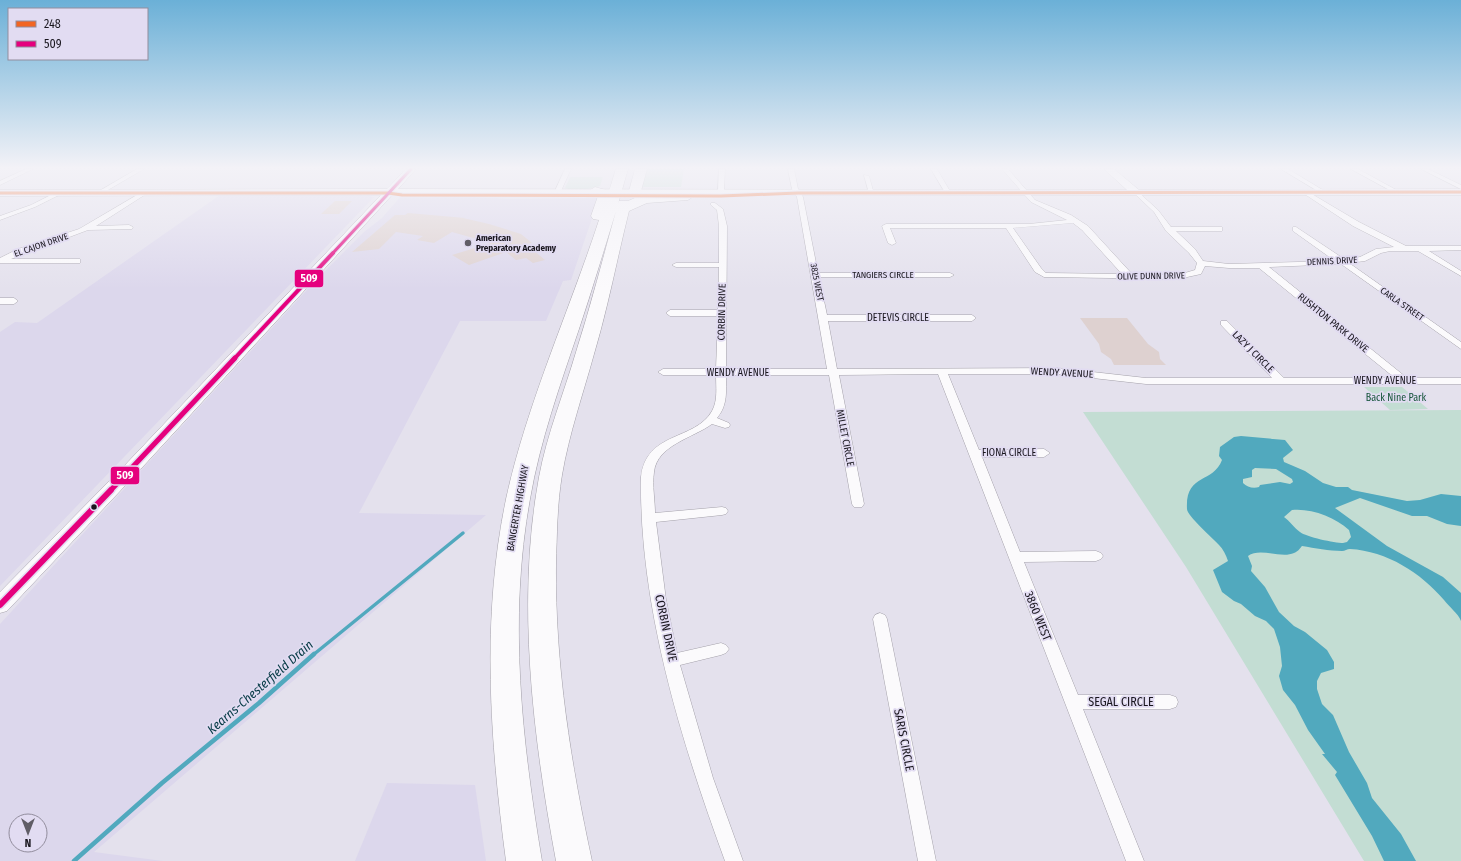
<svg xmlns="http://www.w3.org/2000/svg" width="1461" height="861" viewBox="0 0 1461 861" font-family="'Fira Sans Condensed',sans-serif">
<rect width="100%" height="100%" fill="#e4e1ed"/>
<!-- built -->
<g fill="#dcd7ec" fill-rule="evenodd">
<path d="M220 195 369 196 374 197 0 586V332L15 322 37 323Z"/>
<path d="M401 196H452L512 199 599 198 571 280 563 281 546 321H460L359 513 486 515 94 852 163 861H0V624L317 279 364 232 382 218ZM16 821H40V845H16Z"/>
<path d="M387 783 475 785 486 861H355Z"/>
</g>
<!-- green -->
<g fill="#c3ddd3">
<path d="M646 169H684L681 187H644L641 185Z"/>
<path d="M570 177H603L600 186 587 189H568L565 188Z"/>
<path d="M1364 387H1402L1428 409 1390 410Z"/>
<path d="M1461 410V861H1364L1186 567 1083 412Z"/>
</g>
<!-- water -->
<path fill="#51a9be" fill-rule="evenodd" d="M1241 436 1285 440 1293 450 1283 458 1284 462 1305 471 1323 483 1336 487H1348L1352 490 1407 501 1420 500 1441 494 1461 496V526L1447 524 1427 516H1412L1360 498 1335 508 1387 546 1443 577 1461 593V621C1458 613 1449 607 1444 600 1421 573 1387 551 1350 549 1347 549 1345 551 1342 551 1329 551 1315 548 1302 546 1300 548 1299 551 1294 553 1281 559 1260 547 1248 556L1252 566 1251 571 1265 587 1279 612 1294 626 1305 632 1327 650 1334 662V669L1321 673 1317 681V689L1322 704 1333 715 1349 752 1367 783 1372 798 1401 834 1416 861H1384L1372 836 1335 775 1337 772 1322 754H1325L1308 730 1295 705 1283 690 1279 676 1282 666 1280 647 1274 629 1266 621 1255 616 1241 604 1234 601 1222 592 1213 570 1228 561C1226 555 1223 549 1219 545 1213 538 1187 516 1187 509 1185 473 1213 484 1222 460L1219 456 1220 447 1234 437ZM1255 468 1276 469 1292 479 1293 482 1290 484 1280 482 1260 485 1259 487C1253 489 1247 487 1243 483V479L1252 477V470ZM1292 510C1311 508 1335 517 1349 530L1351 537 1347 542 1343 543C1335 543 1306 537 1300 532 1294 528 1290 521 1284 517Z"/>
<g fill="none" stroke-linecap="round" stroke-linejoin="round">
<!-- stream-far1 -->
<path stroke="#51a9be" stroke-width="3.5" d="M313 655 463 533"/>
<!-- stream -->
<path stroke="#51a9be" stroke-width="4.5" d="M74 861 162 783 259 703 314 654"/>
</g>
<!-- building -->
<g fill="#ded1d0">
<path d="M335 201H352L339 214H321Z"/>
<path d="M408 213 465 218H463L489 224 521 234 532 243 526 244 545 260 533 263 526 258 516 260 506 252 469 265 452 255 491 243 452 232 434 243 417 240 423 236 396 232 379 249 352 252 395 215H405Z"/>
<path d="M1080 318H1127L1148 344 1159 352 1160 359 1166 365H1114L1111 359 1101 352 1099 344Z"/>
</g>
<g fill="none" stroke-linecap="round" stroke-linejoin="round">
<defs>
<g id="street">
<path d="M26 169H33L0 185V181Z"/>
<path d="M137 169H144L101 194 96 193Z"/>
<path d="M565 169H571L561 191 556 192 555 191Z"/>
<path d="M719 169H725L724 191 721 193 718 191Z"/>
<path d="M788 169H794L798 189 803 197 818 273H950L954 275 950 277H819L827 315H972L976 318 972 321H828L837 369 1057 368 1146 378H1272L1221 325V321H1227L1284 378H1395L1259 268H1229L1205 266 1201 274 1178 279 1044 277 1035 272 1006 228H890L896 243 892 245 888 243 882 226 886 224H1029L1067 220 1031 202 1002 169H1008L1035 200 1071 215 1088 226 1132 274 1178 275 1195 270 1197 263 1189 253 1166 231 1154 212 1134 193 1133 192 1136 190 1158 210 1171 227H1222V231H1176L1195 249 1203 261 1229 264 1335 261 1293 231V227H1296L1344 259 1360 257 1376 249 1394 247 1353 226 1303 193 1302 192 1305 190 1359 222 1406 246H1461V250L1429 251 1461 271V276L1418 251H1390L1381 253 1365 261 1349 263 1461 342V349L1341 264 1269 267 1407 378H1461V384H1146L1057 374H948L979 450 1044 449 1050 453 1044 457H982L1020 552 1096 551 1101 553 1103 556 1101 559 1096 561 1024 562 1078 695H1170L1176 697 1178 702 1176 707 1170 709H1083L1144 861H1126L938 374 839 375 864 504 862 507H854L852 504 829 375H726C726 391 728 405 717 418L729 423 730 425 729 427 725 428 712 424C693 438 657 445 654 472 652 486 655 500 655 513L722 507 726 508 728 511 726 514 722 515 656 522 666 600 677 653 721 643 726 645 729 649 726 653 721 655 680 665 713 778 743 861H725C681 741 639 606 641 477 646 431 695 441 712 411 718 400 716 387 716 375H663L658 372 663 369H716L718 316H670L666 313 670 310H718L719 267H676L672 265 676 263H719V226L717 210 711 205V203H715L723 209 727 226 726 369H827L797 197 792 189ZM1073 223 1082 230 1122 274 1046 273 1041 268 1013 228Z"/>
<path d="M931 169H937L951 193 950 194H946Z"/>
<path d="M1281 169H1288L1326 192 1321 193Z"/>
<path d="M1351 169H1358L1400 192 1395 193Z"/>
<path d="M1421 169H1428L1461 185V189Z"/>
<path d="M864 175 869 176 874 194 869 193Z"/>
<path d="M59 191 62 193 61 194 35 207 0 220V216L31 205Z"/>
<path d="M144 191 147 193 146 194 96 226 129 225 133 227 132 229 88 230 11 259H80V263H0V258L18 249 79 229Z"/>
<path d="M0 298H14L18 301 14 304H0Z"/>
<path d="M880 613 885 615 887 619 936 861H918L873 619 875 615Z"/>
</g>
<path id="secondary" d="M406 169H416L398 189 1127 190 1104 169H1114L1139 190 1461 189V195H392L138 472 7 611 0 613V592L126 464 381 195 0 196V190L387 189Z"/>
<path id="highway" d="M616 169H628L618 204 619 201H628L637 197 632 196 629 191 635 169H647L641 191 651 194 688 192 694 196 688 200 647 203 629 211C617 259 608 307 594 354 583 394 569 434 562 475 557 505 557 535 556 565 555 665 571 764 592 861H556C533 737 516 601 539 477 547 434 564 393 576 352 591 305 603 258 616 211 604 250 592 290 579 329 560 385 540 441 530 499 508 620 522 741 542 861H506C490 740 481 619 506 499 527 403 569 312 599 220L593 219 591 216 598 196 591 194 589 191 595 187 609 191Z"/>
</defs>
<!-- street casing -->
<use href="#street" stroke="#a4a1aa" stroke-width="1"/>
<!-- secondary casing -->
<use href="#secondary" stroke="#a4a1aa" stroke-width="1"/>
<!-- highway casing -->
<use href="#highway" stroke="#a4a1aa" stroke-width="1"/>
<!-- street -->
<use href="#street" fill="#fbfafc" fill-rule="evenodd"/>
<!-- secondary -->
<use href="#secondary" fill="#fbfafc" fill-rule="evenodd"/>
<!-- highway -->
<use href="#highway" fill="#fbfafc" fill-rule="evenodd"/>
<defs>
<path id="bus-1" d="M0 193H388L402 195 721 196 798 193 1461 192"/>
<path id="bus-2-far3" d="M332 254 411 169"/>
<path id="bus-2-far2" d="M234 359 333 253"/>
<path id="bus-2-far1" d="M110 491 235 358"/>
<path id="bus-2" d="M0 605 111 490"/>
</defs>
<!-- bus-1 casing -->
<use href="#bus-1" stroke="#e2dcf2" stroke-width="5"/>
<!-- bus-2-far3 casing -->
<use href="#bus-2-far3" stroke="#e2dcf2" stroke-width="5"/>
<!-- bus-2-far2 casing -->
<use href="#bus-2-far2" stroke="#e2dcf2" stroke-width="6"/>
<!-- bus-2-far1 casing -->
<use href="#bus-2-far1" stroke="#e2dcf2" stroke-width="8"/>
<!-- bus-2 casing -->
<use href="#bus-2" stroke="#e2dcf2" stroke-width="9"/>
<!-- bus-1 -->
<use href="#bus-1" stroke="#f26522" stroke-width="3"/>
<!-- bus-2-far3 -->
<use href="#bus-2-far3" stroke="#e5007d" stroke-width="3"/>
<!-- bus-2-far2 -->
<use href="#bus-2-far2" stroke="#e5007d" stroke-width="4"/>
<!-- bus-2-far1 -->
<use href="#bus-2-far1" stroke="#e5007d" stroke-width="5"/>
<!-- bus-2 -->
<use href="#bus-2" stroke="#e5007d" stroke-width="6"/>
</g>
<!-- sky -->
<linearGradient id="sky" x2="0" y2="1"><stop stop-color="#6bb0d7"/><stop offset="0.58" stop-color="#f3f2f7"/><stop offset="1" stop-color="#f3f2f7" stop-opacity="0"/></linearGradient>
<rect width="1461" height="289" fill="url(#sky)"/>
<!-- markers -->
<circle fill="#605d66" stroke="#e2dcf2" stroke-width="1.5" cx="468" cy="243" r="4"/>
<circle fill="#19161e" stroke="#e2dcf2" stroke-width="1.5" cx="94" cy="507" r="3.5"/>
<g text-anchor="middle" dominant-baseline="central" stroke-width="3.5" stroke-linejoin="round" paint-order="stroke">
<!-- far-poi labels -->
<g font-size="9" font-weight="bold" fill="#19161e" stroke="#e2dcf2" text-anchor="start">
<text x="476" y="238">American<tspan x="476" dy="10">Preparatory Academy</tspan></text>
</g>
<!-- far-street labels -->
<g font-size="9" fill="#19161e" stroke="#e2dcf2">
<text transform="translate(41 245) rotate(-19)">EL CAJON DRIVE</text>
<text transform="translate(1332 261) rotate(-3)">DENNIS DRIVE</text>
<text x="883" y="275">TANGIERS CIRCLE</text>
<text transform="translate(1151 276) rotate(-1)">OLIVE DUNN DRIVE</text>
<text transform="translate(817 282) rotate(79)">3825 WEST</text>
<text transform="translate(1402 304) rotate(35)">CARLA STREET</text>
</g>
<!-- street labels -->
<g font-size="10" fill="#19161e" stroke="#e2dcf2">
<text transform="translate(722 312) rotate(-89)">CORBIN DRIVE</text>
<text x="898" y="318">DETEVIS CIRCLE</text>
<text transform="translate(1333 323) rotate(39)">RUSHTON PARK DRIVE</text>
<text transform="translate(1253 352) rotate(45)">LAZY J CIRCLE</text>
<text x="738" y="373">WENDY AVENUE</text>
<text transform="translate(1062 373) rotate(3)">WENDY AVENUE</text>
<text x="1385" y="381">WENDY AVENUE</text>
<text transform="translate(845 438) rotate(79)">MILLET CIRCLE</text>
<text x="1009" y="453">FIONA CIRCLE</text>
<text transform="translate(518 508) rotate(-80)">BANGERTER HIGHWAY</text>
</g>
<!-- park labels -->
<g font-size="10" fill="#145437" stroke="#e2dcf2">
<text x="1396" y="398">Back Nine Park</text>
</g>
<!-- near-street labels -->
<g font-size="12" fill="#19161e" stroke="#e2dcf2">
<text transform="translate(1038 616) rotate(68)">3860 WEST</text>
<text transform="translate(666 628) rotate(78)">CORBIN DRIVE</text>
<text x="1121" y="702">SEGAL CIRCLE</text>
<text transform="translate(904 740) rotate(79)">SARIS CIRCLE</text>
</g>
<!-- near-water labels -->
<g font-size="13" font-style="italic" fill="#063a45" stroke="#e2dcf2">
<text transform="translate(260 687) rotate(-41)">Kearns-Chesterfield Drain</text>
</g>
</g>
<g stroke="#e2dcf2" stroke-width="1.5">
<rect x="294" y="269" width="30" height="19" rx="4" fill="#e5007d"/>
<rect x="110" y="466" width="30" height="19" rx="4" fill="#e5007d"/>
</g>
<g font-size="11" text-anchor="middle" font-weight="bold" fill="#fff">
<text x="309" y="282">509</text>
<text x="125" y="479">509</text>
</g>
<!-- legend -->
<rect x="8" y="8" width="140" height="52" fill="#e2dcf2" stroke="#928d9d"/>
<rect x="16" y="21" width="20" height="6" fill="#f26522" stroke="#928d9d"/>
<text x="44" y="28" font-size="12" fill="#19161e">248</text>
<rect x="16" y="41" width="20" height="6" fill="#e5007d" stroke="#928d9d"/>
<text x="44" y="48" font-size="12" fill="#19161e">509</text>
<!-- north arrow -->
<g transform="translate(28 833) rotate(180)"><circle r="19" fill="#e2dcf2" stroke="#928d9d"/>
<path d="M0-3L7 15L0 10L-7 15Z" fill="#605d66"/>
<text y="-6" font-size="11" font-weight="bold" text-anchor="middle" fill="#19161e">N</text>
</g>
</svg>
